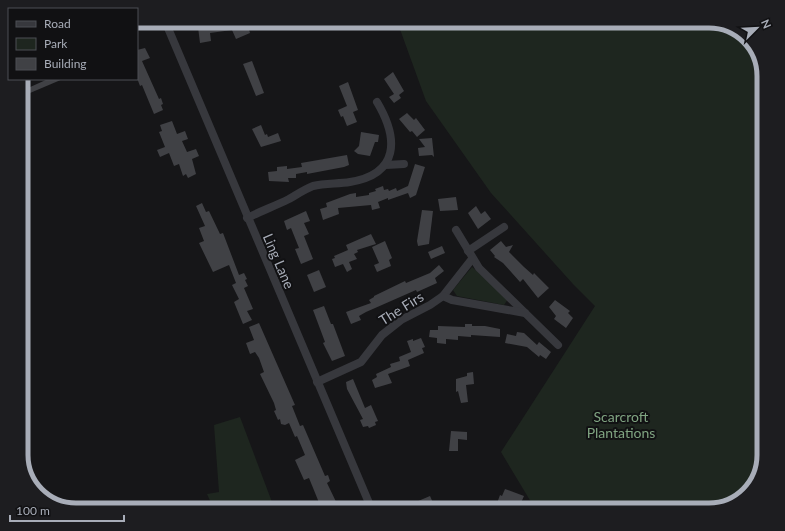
<svg xmlns="http://www.w3.org/2000/svg" width="785" height="531" viewBox="0 0 785 531" font-family="Lato,sans-serif">
<rect width="100%" height="100%" fill="#161618"/>
<!-- green -->
<g fill="#1e261f">
<path d="M397 21H709L740 30 758 51 764 75V456L755 486 737 503 710 510H533L531 502 501 452 595 306 573 284 491 193 426 101Z"/>
<path d="M472 267 508 299 504 305 457 296 453 290Z"/>
<path d="M240 417 275 510H214L207 494 219 492 214 425Z"/>
</g>
<!-- building -->
<g fill="#404145">
<path d="M225 21H261L248 26 250 33 236 39 232 30 210 33 211 41 200 43 198 27Z"/>
<path d="M145 48 150 58 142 61 159 99 161 98 163 104 161 105 163 110 154 114 142 85 140 86 137 78V50Z"/>
<path d="M252 61 264 93 256 96 243 64Z"/>
<path d="M393 72 404 91 399 95 401 98 394 103 389 97 394 94 384 79Z"/>
<path d="M48 79H63L30 93 28 88Z"/>
<path d="M348 82 358 110 353 112 357 122 347 126 343 116 341 117 338 110 347 106 339 86Z"/>
<path d="M407 113 414 120 416 118 425 130 417 137 412 131 410 132 399 119Z"/>
<path d="M172 121 177 134 185 131 188 139 182 141 187 152 196 149 199 156 192 159 196 174 188 178 186 174 183 176 179 164 174 166 169 153 160 157 157 150 165 147 159 132 162 131 160 125Z"/>
<path d="M261 125 265 135 267 134 268 137 278 133 281 141 261 147 252 129Z"/>
<path d="M361 132 379 135 378 142H375L370 156 358 154 354 151 359 146Z"/>
<path d="M432 138 434 157 432 155 419 156 418 148 425 147 419 139Z"/>
<path d="M347 155 349 165 344 167 307 174V172L296 174V178H288L289 182 269 181 268 172 277 171V167L287 166V169L302 167 301 163Z"/>
<path d="M415 164 425 167 416 195 410 198 408 193 388 200V198L378 202 380 208 372 210 371 205 338 208 339 214 323 220 320 209 327 207 326 203 350 194 356 193V197L369 195V193L376 191 375 189 383 186 384 190 388 189 389 191 396 188 397 191 408 186Z"/>
<path d="M456 197 458 210 440 211 438 199Z"/>
<path d="M202 203 206 212 209 211 220 234 223 233 239 275 244 273 247 279 245 280 248 286 244 288 253 309 247 311 252 320 243 324 234 302 239 299 232 285 236 283 229 265 213 272 199 243 204 241 199 228 205 226 196 206Z"/>
<path d="M476 206 481 214 485 211 491 219 478 229 468 213Z"/>
<path d="M422 210 433 211 429 244 418 246 417 241Z"/>
<path d="M306 211 310 221 304 223 309 234 304 236 313 259 301 264 295 249 299 248 291 228 287 230 284 221Z"/>
<path d="M371 234 376 244 357 250 358 252 354 254 357 259 349 262 352 269 347 272 343 264 335 267 332 259 335 258 334 256 348 250 346 245Z"/>
<path d="M385 241 392 258 389 260 391 266 377 272 374 265 379 263 372 247Z"/>
<path d="M501 241 506 247 513 245 509 252 524 267 533 275 534 273 549 288 538 298 523 279 520 282 503 263 494 257 495 256 490 250Z"/>
<path d="M442 246 445 253 431 259 428 252Z"/>
<path d="M439 265 444 271 435 278 437 283 417 292 416 290 366 312 359 316 361 320 351 324 346 312 371 303 369 300 374 297V296L405 281 406 283 430 273Z"/>
<path d="M319 270 326 287 314 292 307 275Z"/>
<path d="M555 300 570 311 568 313 573 318 566 328 554 319 556 316 549 307Z"/>
<path d="M324 306 331 324H333L345 356 332 361 323 343 325 342 313 310Z"/>
<path d="M259 323 295 405 292 406 300 426 303 425 325 476 328 475 330 481 327 483 340 510H322L309 478 304 480 295 460 305 455 297 436 295 437 289 423 285 425 281 424 280 419 278 420 274 411 276 410 274 403 260 374 264 372 259 358 255 352 250 354 246 343 254 340 249 327Z"/>
<path d="M465 324H472V326H485L500 329V337L471 335V337L458 336V340L446 339V344L437 343V338L429 337 430 330H438V326L465 327Z"/>
<path d="M517 332 524 333 537 345 539 342 551 352 546 359 540 355 539 357 527 347 505 343 507 334 516 336Z"/>
<path d="M421 338 425 347 417 350 422 348 424 353 408 360 410 366 388 374 392 383 375 388 372 380 377 377 376 374 391 367 390 364 400 361 399 357 411 352 407 341 413 339V341Z"/>
<path d="M473 372 474 384 466 385 468 402 461 403 458 391 456 392V379L467 376V373Z"/>
<path d="M353 379 365 408 371 405 378 421 375 422 376 425 369 428 368 426 363 427 360 420 363 419 347 389 346 382Z"/>
<path d="M451 431 467 432V440L458 439V451H449Z"/>
<path d="M505 489 524 496 520 505 515 503 513 510H505L496 506 500 495 502 496Z"/>
<path d="M430 496 434 505 428 507 430 510H397Z"/>
</g>
<g fill="none" stroke-linecap="round" stroke-linejoin="round">
<!-- minor -->
<g stroke="#37383d" stroke-width="8">
<path d="M165 21 372 510"/>
<path d="M386 165 404 164"/>
<path d="M247 218C261 211 275 206 289 199 296 195 305 189 313 186 325 183 338 184 350 182 399 174 399 139 377 102"/>
<path d="M456 230 479 268 558 345"/>
<path d="M468 251 504 227"/>
<path d="M443 296 472 259"/>
<path d="M317 382 361 362 382 335 401 320 430 305 443 296 452 300 525 313"/>
</g>
</g>
<g text-anchor="middle" dominant-baseline="central" stroke-width="4" stroke-linejoin="round" paint-order="stroke">
<!-- street labels -->
<g font-size="14" fill="#a8adb8" stroke="#111113">
<text transform="translate(279 261) rotate(67)">Ling Lane</text>
<text transform="translate(401 308) rotate(-32)">The Firs</text>
</g>
<!-- park labels -->
<g font-size="14" fill="#7fa381" stroke="#111113">
<text x="621" y="416">Scarcroft<tspan x="621" dy="16">Plantations</tspan></text>
</g>
</g>
<!-- crop -->
<path d="M0 0H785V531H0ZM76 28H709A48 48 0 0 1 757 76V455A48 48 0 0 1 709 503H76A48 48 0 0 1 28 455V76A48 48 0 0 1 76 28Z" fill="#1d1d20" fill-rule="evenodd"/>
<path fill="none" stroke="#a8adb8" stroke-width="5" d="M76 28H709A48 48 0 0 1 757 76V455A48 48 0 0 1 709 503H76A48 48 0 0 1 28 455V76A48 48 0 0 1 76 28Z"/>
<!-- legend -->
<rect x="8" y="8" width="130" height="72" fill="#111113" stroke="#4d4f55"/>
<rect x="16" y="21" width="20" height="6" fill="#37383d" stroke="#4d4f55"/>
<text x="44" y="28" font-size="12" fill="#a8adb8">Road</text>
<rect x="16" y="38" width="20" height="12" fill="#1e261f" stroke="#4d4f55"/>
<text x="44" y="48" font-size="12" fill="#a8adb8">Park</text>
<rect x="16" y="58" width="20" height="12" fill="#404145" stroke="#4d4f55"/>
<text x="44" y="68" font-size="12" fill="#a8adb8">Building</text>
<!-- north arrow -->
<g transform="translate(757 28) rotate(66)" stroke="#111113" stroke-width="3" paint-order="stroke">
<path d="M0-3L7 15L0 10L-7 15Z" fill="#a8adb8"/>
<text y="-6" font-size="11" font-weight="bold" text-anchor="middle" fill="#a8adb8">N</text>
</g>
<!-- scale -->
<path d="M10 515v6h114v-6" fill="none" stroke="#a8adb8" stroke-width="2"/>
<text x="16" y="515" font-size="12" fill="#a8adb8" stroke="#111113" stroke-width="3" paint-order="stroke">100 m</text>
</svg>
